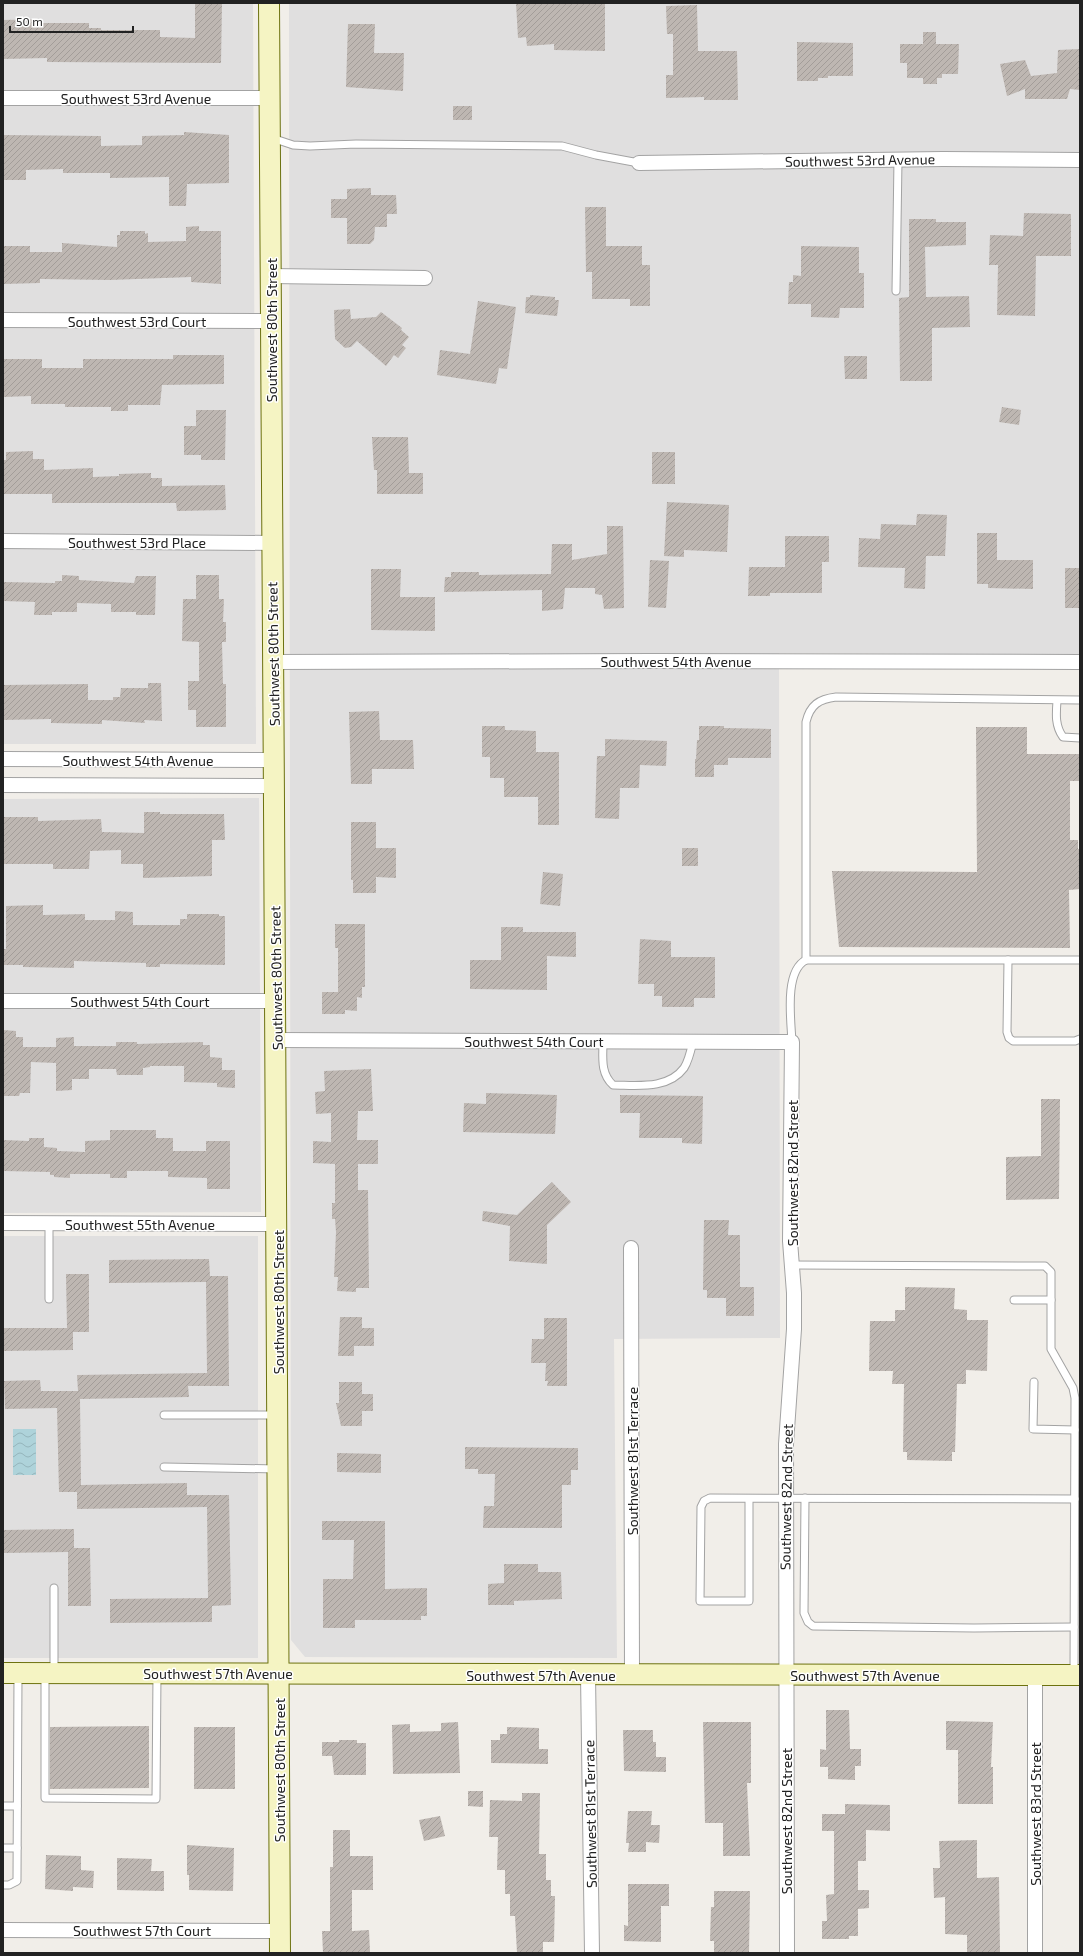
<svg xmlns="http://www.w3.org/2000/svg" width="1083" height="1956" viewBox="0 0 1083 1956" font-family="'Exo 2',sans-serif">
<defs>
<pattern id="water-waves" width="16" height="10" patternUnits="userSpaceOnUse"><rect width="16" height="10" fill="#aed3da"/><path d="M0 5q4-4 8 0t8 0" fill="none" stroke="#95b5bb"/></pattern>
<pattern id="building-hatch" width="6" height="6" patternUnits="userSpaceOnUse"><rect width="6" height="6" fill="#beb7b2"/><path d="M-1 1l2-2M0 6l6-6M5 7l2-2" fill="none" stroke="#a39d99"/></pattern>
</defs>
<rect width="100%" height="100%" fill="#f1eee9"/>
<!-- residential -->
<g fill="#e0dfdf">
<path d="M3 3H253L256 744H3Z"/>
<path d="M289 3H1080V655L779 653 780 1338 614 1339 617 1658 305 1657 291 1640Z"/>
<path d="M259 798 261 1212 3 1213V799Z"/>
<rect x="3" y="1236" width="255" height="422"/>
</g>
<!-- water -->
<rect fill="url(#water-waves)" x="13" y="1429" width="23" height="46"/>
<!-- building -->
<g fill="url(#building-hatch)">
<path d="M195 3H222L221 63 47 62V58L3 59V20L39 19V23H89V28H101V30H160V37L195 38Z"/>
<path d="M516 3H605V51L554 50V44L527 46 526 37 518 38Z"/>
<path d="M697 5 698 51H737L738 100H704V97L666 98V75H673V34H667L666 6Z"/>
<path d="M348 24H375L374 53H404L403 91 346 87Z"/>
<path d="M923 32H936V44H959L958 74H942V78H937V84H923V78H907V63H900V44H923Z"/>
<path d="M797 42 853 43V76H828V78H818V81H797Z"/>
<path d="M1080 49V90L1070 89 1067 99H1025V89L1007 96 1000 64 1025 60 1031 76 1057 73 1058 50Z"/>
<rect x="453" y="106" width="19" height="14"/>
<path d="M184 132 229 135V183L187 184 186 206H169V177L110 178V173H63V169L26 170V180H3V135L101 136V146L142 145V136L184 135Z"/>
<path d="M371 188V195H396L397 214H387V227H375L374 240 370 244H347V218H331V199H347V189Z"/>
<path d="M585 207H606V246H642V265H650V306H630V299H592V272H586Z"/>
<path d="M1024 213 1071 214V256H1036L1035 316 997 315 998 265H989L990 235 1023 236Z"/>
<path d="M909 219H936V222H966V245L925 247 926 297 969 296 970 327 932 328V381H900L899 298 909 297Z"/>
<path d="M199 226V231H221V284L191 282V277L110 280 40 279V283L3 284V246H30V252H62V243L117 247V235H120V231H145V234L148 233V242L186 241V227Z"/>
<path d="M801 246 859 247V273H864V308H840L839 318 811 317V304H788L789 282H793V275L801 276Z"/>
<path d="M530 295 555 297V300H559L557 316 525 313 526 297H530Z"/>
<path d="M478 301 516 307 507 369 499 368 496 384 437 375 440 350 470 354Z"/>
<path d="M350 309 351 319 376 317 381 312 402 328 401 330 409 337 402 345 406 348 398 358 394 355 386 366 357 341 351 347 345 348 335 339 334 310Z"/>
<path d="M173 355H224V384L162 385 160 405H128V411H111V407H65V404H31V396L3 397V359H42V368H83V359H173Z"/>
<path d="M844 356H867V379H845Z"/>
<path d="M1002 407 1021 410 1019 425 999 422Z"/>
<path d="M196 410H226L225 460H201V455H184V426H196Z"/>
<path d="M372 437H408L409 473H423V494H377V470H374Z"/>
<path d="M33 451V459H44V470L93 468V477L119 476V474L151 473V478H162V486L225 485 226 510 177 511 176 503H52V494H3V460H6V452Z"/>
<rect x="652" y="452" width="23" height="32"/>
<path d="M667 502 729 505 727 552 684 550V557L664 556Z"/>
<path d="M917 514 947 515 945 556H926L925 589 904 588 905 568 858 567 859 538 880 539 881 524 916 525Z"/>
<path d="M607 526H623L624 608 604 609 602 595 595 594V588H565L563 609 542 611V590L444 592 445 577H451V572H479V575L551 574 552 544H572V560L607 554Z"/>
<path d="M977 533H997V560H1033V589L988 588V584H977Z"/>
<path d="M785 536H829V562H822V593H770V596H748L749 567H785Z"/>
<path d="M650 560 669 561 666 608 648 607Z"/>
<rect x="1065" y="568" width="15" height="40"/>
<path d="M371 569H401L400 597H435V631L371 630Z"/>
<path d="M62 575 79 576V580L134 583 136 576H156L155 615H136V612H111V604L77 603V612H52V615H34L35 602 3 601V582L55 583V581H62Z"/>
<path d="M196 575H219V599H224L223 622H226V642H222L223 684H226V727H196V710H188V681H199V642L182 641 183 599H196Z"/>
<path d="M148 683H161L162 721 144 720 145 723 102 720V724L51 723V719L3 720V685L88 684V700H113V697H120L121 688H148Z"/>
<path d="M379 711 380 740H413L414 769H372V784H351L349 712Z"/>
<path d="M482 726H505V730L536 731V752H559V825H538V797H504V778H490V757H482Z"/>
<path d="M699 726H724V728L771 729V758H728V765H714V777H695V759H696L697 740H699Z"/>
<path d="M976 727H1027V754H1080V781H1070V840H1078V849H1080V889L1069 890 1070 948 839 947 832 871 977 872Z"/>
<path d="M605 739 667 741 666 766 640 765 639 788H620L619 819 595 818 597 756H605Z"/>
<path d="M144 812H160V814H224L225 840H212V876L143 878V864H121V850L90 851 89 869H53V864H3V817H38V821L101 819 102 832 144 833Z"/>
<path d="M351 822H376V848H396V878L376 877V893H353V880H351Z"/>
<rect x="682" y="848" width="16" height="18"/>
<path d="M543 872 563 874 560 906 540 904Z"/>
<path d="M43 905V915L85 914V920H115V911L133 912V925H180V919H187V914H219V916H225V965L160 964V967H146V963L74 961V968L23 967V965H3V949H6V906Z"/>
<path d="M335 924H365V987H362V998L357 997V1011L345 1010V1014H322V992H338V948H335Z"/>
<path d="M501 927H523V932H576V957L547 956V990L470 989V960H501Z"/>
<path d="M640 939 671 941V957H715V998H694V1007H662V996H654V984H638Z"/>
<path d="M3 1030 16 1031V1037H23V1047H56V1038L74 1037V1046H116V1042H137V1044L203 1042V1045H210V1057L222 1058V1070H235V1088L217 1087V1083L184 1082V1066H150V1067L143 1068V1075H117L116 1069H89V1079H72V1090L56 1091V1063L31 1062 30 1093H20L19 1096H3Z"/>
<path d="M371 1069 373 1111H358L357 1140H378V1164H358V1190H368L369 1288H356V1292L337 1291 338 1277H334L336 1232 335 1219H332V1203H335V1164L313 1163V1141L331 1142V1113L316 1114 315 1092 325 1091 324 1071Z"/>
<path d="M486 1093 557 1095 555 1134 463 1132 464 1103 486 1104Z"/>
<path d="M620 1095 703 1096 702 1144 682 1143V1138H639L640 1113H620Z"/>
<path d="M1041 1099H1060L1059 1199 1006 1200V1157L1041 1156Z"/>
<path d="M110 1130H156V1138H173V1151H206V1141H230V1189H207V1178L168 1177V1171H127V1178H110V1174H70V1178L54 1177V1175H50V1172L3 1171V1140L29 1141V1138H44V1147L57 1148V1151L85 1152V1141L110 1140Z"/>
<path d="M552 1182 571 1202 547 1225V1264L509 1261 510 1226 482 1221 483 1211 517 1215Z"/>
<path d="M704 1220H729L728 1235H740V1287H754V1316H726V1298H707V1290H703Z"/>
<path d="M209 1259 210 1276H228L229 1386H188L189 1397 80 1399 81 1485 187 1483V1495H229L231 1605 212 1606V1622L110 1623V1599L208 1598 207 1507 77 1509V1492H59L57 1408 5 1409 4 1381 40 1380 41 1391H78L77 1375 207 1373 206 1282 109 1283V1260Z"/>
<path d="M66 1274H89V1332H73V1350L3 1351V1328H67Z"/>
<path d="M905 1287 955 1288 954 1309 967 1310V1320H988L987 1371 966 1370V1384H957L955 1452H952V1461L907 1460V1452H903L904 1384H892L893 1371H869L870 1321H895V1310H905Z"/>
<path d="M340 1317H362V1328H374V1346H354V1356H338Z"/>
<path d="M544 1318H567V1386H547L548 1381H545L546 1363H531L532 1339H544Z"/>
<path d="M339 1382H362V1394H373V1411H362V1426H341L336 1403H339Z"/>
<path d="M465 1447 578 1448V1470H571V1485H562V1528H483L484 1506H494L495 1474H478V1469H465Z"/>
<path d="M337 1453 381 1454V1473L337 1472Z"/>
<path d="M322 1521H385V1589L427 1588V1616H421V1620H355V1628H323V1579H353L354 1540H322Z"/>
<path d="M74 1529V1548H90L91 1606H68V1552L3 1553V1530Z"/>
<path d="M504 1564H538V1572H561L562 1599 514 1601V1605H488V1584L504 1583Z"/>
<path d="M826 1710H849L850 1749H861V1766H855V1780L828 1779V1767H820V1749L826 1750Z"/>
<path d="M946 1721 993 1722 991 1767H993V1804H958V1750H946Z"/>
<path d="M458 1722 460 1773 393 1774 392 1725 410 1724V1732L441 1731V1723Z"/>
<path d="M703 1722H751V1783H747L750 1856H723V1823H705Z"/>
<path d="M149 1726V1788L50 1789V1727Z"/>
<rect x="194" y="1727" width="41" height="62"/>
<path d="M507 1727 539 1728V1749H548V1764L491 1763V1740H500V1734H507Z"/>
<path d="M623 1730H653V1742H656V1757H666V1772L624 1771Z"/>
<path d="M339 1740H357V1743H366V1775H334L332 1756H322V1742H339Z"/>
<path d="M468 1791H483V1807L468 1806Z"/>
<path d="M522 1793H540L539 1854H546V1880H551V1896H555L554 1942H543V1953H517L515 1916H510V1894H505V1870H497L498 1837H489L490 1800 522 1801Z"/>
<path d="M845 1804 890 1805V1831L866 1830V1861H858V1890H869V1908L858 1909V1936H849V1939H822V1921H827L826 1895 834 1894V1831H822V1814H845Z"/>
<path d="M628 1811H652L651 1825H660L659 1843 646 1842V1852H628L629 1843H626Z"/>
<path d="M440 1816 445 1836 424 1841 419 1820Z"/>
<path d="M333 1830H350V1856H373V1890H352V1931L369 1930 370 1952 323 1953 322 1931H330V1867H333Z"/>
<path d="M977 1840V1878L999 1877 1000 1953H967V1935L945 1934V1897L934 1898 933 1868H940L939 1841Z"/>
<path d="M187 1845 234 1848 233 1891 189 1890V1875H187Z"/>
<path d="M46 1855 81 1856V1870L94 1871 93 1888 73 1887V1891L45 1889Z"/>
<path d="M117 1858 152 1859 151 1871H164V1891L117 1890Z"/>
<path d="M628 1884H669V1906H661V1942L624 1941V1925L628 1926Z"/>
<path d="M714 1891H750L749 1953H714V1941H710L711 1907H714Z"/>
</g>
<g fill="none" stroke-linecap="round" stroke-linejoin="round">
<defs>
<g id="lane">
<path d="M272 138 293 145 310 146 356 144 562 146 596 155 639 163"/>
<path d="M896 291 898 160"/>
<path d="M1057 701C1056 714 1055 726 1063 737L1080 738"/>
<path d="M806 960V722C810 705 819 699 836 697L1080 700"/>
<path d="M1008 960 1007 1032 1009 1038 1013 1041H1075L1080 1039"/>
<path d="M603 1041C603 1057 600 1073 613 1085 636 1085 668 1090 684 1068 689 1060 691 1050 693 1041"/>
<path d="M792 1042C791 1020 784 971 806 960H1080"/>
<path d="M49 1223V1299"/>
<path d="M792 1265 1045 1266 1051 1272V1349L1073 1388 1075 1398 1074 1673"/>
<path d="M1014 1300H1051"/>
<path d="M1034 1382 1033 1429 1075 1430"/>
<path d="M164 1415H276"/>
<path d="M164 1467 277 1469"/>
<path d="M805 1498 804 1613 808 1622 813 1626 974 1628 1074 1627"/>
<path d="M749 1499V1601H700L701 1507 704 1501 710 1498 1075 1499"/>
<path d="M54 1588V1671"/>
<path d="M45 1675V1798L156 1799 157 1674"/>
<path d="M3 1806H17"/>
<path d="M3 1848H17"/>
<path d="M3 1885H9L17 1881 18 1675"/>
</g>
<g id="street">
<path d="M3 98H270"/>
<path d="M639 163 943 159 1080 160"/>
<path d="M270 276 425 278"/>
<path d="M3 320 270 321"/>
<path d="M3 541 272 543"/>
<path d="M273 662 652 661 1080 662"/>
<path d="M3 759 274 760"/>
<path d="M3 785 274 786"/>
<path d="M3 1001H276"/>
<path d="M276 1040 792 1042 790 1241 794 1293V1329L786 1444 787 1953"/>
<path d="M3 1223 277 1224"/>
<path d="M631 1248 632 1675"/>
<path d="M588 1675 592 1953"/>
<path d="M1035 1675V1953"/>
<path d="M3 1930 280 1931"/>
</g>
<g id="secondary">
<path d="M269 3C272 653 279 1303 280 1953"/>
<path d="M3 1673 1080 1675"/>
</g>
</defs>
<!-- lane casing -->
<use href="#lane" stroke="#a3a3a3" stroke-width="9"/>
<!-- street casing -->
<use href="#street" stroke="#a3a3a3" stroke-width="16"/>
<!-- secondary casing -->
<use href="#secondary" stroke="#6d720f" stroke-width="22"/>
<!-- lane -->
<use href="#lane" stroke="#fff" stroke-width="7"/>
<!-- street -->
<use href="#street" stroke="#fff" stroke-width="14"/>
<!-- secondary -->
<use href="#secondary" stroke="#f5f4c3" stroke-width="20"/>
</g>
<g text-anchor="middle" dominant-baseline="central" stroke-width="3" stroke-linejoin="round" paint-order="stroke">
<!-- street labels -->
<g font-size="14" fill="#222" stroke="#fff">
<text x="136" y="98">Southwest 53rd Avenue</text>
<text transform="translate(860 160) rotate(-1)">Southwest 53rd Avenue</text>
<text x="137" y="321">Southwest 53rd Court</text>
<text transform="translate(271 330) rotate(-90)">Southwest 80th Street</text>
<text x="137" y="542">Southwest 53rd Place</text>
<text transform="translate(273 654) rotate(-91)">Southwest 80th Street</text>
<text x="676" y="661">Southwest 54th Avenue</text>
<text x="138" y="760">Southwest 54th Avenue</text>
<text transform="translate(276 978) rotate(-91)">Southwest 80th Street</text>
<text x="140" y="1001">Southwest 54th Court</text>
<text x="534" y="1041">Southwest 54th Court</text>
<text transform="translate(792 1173) rotate(-90)">Southwest 82nd Street</text>
<text x="140" y="1224">Southwest 55th Avenue</text>
<text transform="translate(278 1302) rotate(-90)">Southwest 80th Street</text>
<text transform="translate(632 1461) rotate(-90)">Southwest 81st Terrace</text>
<text transform="translate(786 1497) rotate(-89)">Southwest 82nd Street</text>
<text x="218" y="1673">Southwest 57th Avenue</text>
<text x="541" y="1675">Southwest 57th Avenue</text>
<text x="865" y="1675">Southwest 57th Avenue</text>
<text transform="translate(279 1770) rotate(-90)">Southwest 80th Street</text>
<text transform="translate(590 1814) rotate(-91)">Southwest 81st Terrace</text>
<text transform="translate(1035 1814) rotate(-90)">Southwest 83rd Street</text>
<text transform="translate(786 1821) rotate(-90)">Southwest 82nd Street</text>
<text x="142" y="1930">Southwest 57th Court</text>
</g>
</g>
<!-- border -->
<rect width="1083" height="1956" fill="none" stroke="#222222" stroke-width="8"/>
<!-- scale -->
<path d="M10 26v6h123v-6" fill="none" stroke="#222222" stroke-width="2"/>
<text x="16" y="26" font-size="12" fill="#222222" stroke="#ffffff" stroke-width="3" paint-order="stroke">50 m</text>
</svg>
